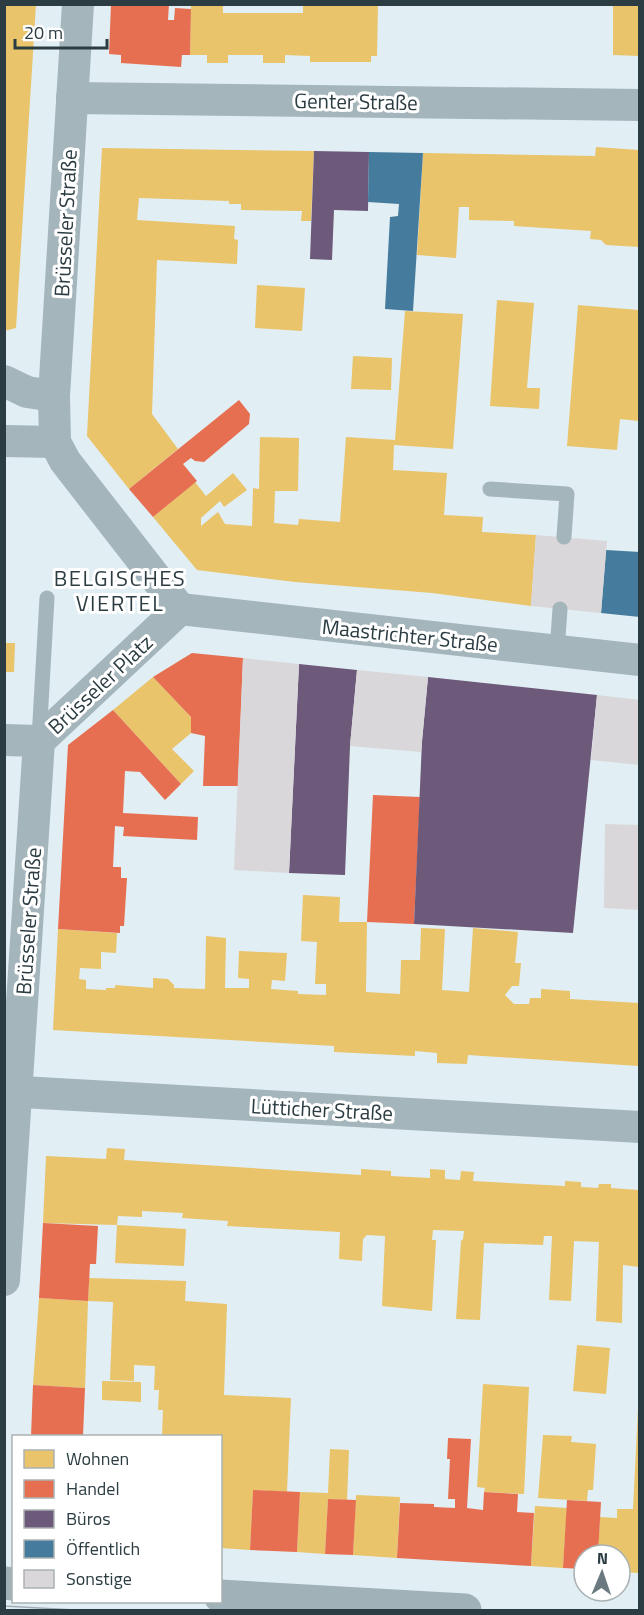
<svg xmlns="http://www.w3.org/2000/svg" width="644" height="1615" viewBox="0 0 644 1615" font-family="'Titillium Web',sans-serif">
<rect width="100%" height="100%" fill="#e1eef3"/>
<!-- homes -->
<g fill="#e9c46a">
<path d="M4 4H36L16 328 4 331Z"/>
<path d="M191 4H223V13H303V4H378L377 56H371V62H310V56L285 55V63H263V55H228V63H207V55H190Z"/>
<path d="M613 4H639V56L613 55Z"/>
<path d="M596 147 639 150V247L606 245 601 240 590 239 591 231 514 226V221L469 220V207H459L456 258 417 255 423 153 595 156Z"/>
<path d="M102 148 314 151 311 221H301L302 211 241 210V204H229V201L139 198 137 220 235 226 234 239 238 240 237 264 157 260 152 414 178 449 129 489 87 436Z"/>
<path d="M257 285 305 288 302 331 255 328Z"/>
<path d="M497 300 534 303 527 388H540L539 409 490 406Z"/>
<path d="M578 305 639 310V421L620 419 617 450 567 446Z"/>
<path d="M405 311 463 314 453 449 394 445 393 470 447 473 444 515 483 517 482 532 536 535 531 606 432 593 295 582 197 570 153 517 195 482 206 496 233 473 247 490 224 507 220 501 201 518V526L218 512 225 524 252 526 253 488 259 489 260 437 299 438 298 491H275L274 523 298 525 299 519 340 522 346 437 395 440Z"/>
<path d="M353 356 392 358 391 390 351 389Z"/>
<path d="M4 643H15L14 672H4Z"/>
<path d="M153 677 191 717V733L172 749 194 771 181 784 113 710Z"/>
<path d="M303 895 340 897 339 922H367L366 992 400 994 401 960H420L421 928 445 929 442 990 469 992 473 928 518 932 515 963H521L519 986H512L505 995 514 1004H529L530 998H541V989L570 991V999L639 1003V1066L468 1055 467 1064 437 1063V1053L415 1051V1056L334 1052V1046L53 1030 58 929 117 933 116 953 101 952V969L80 968 79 979 86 980V989L106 990V988H115V985L153 988V978L168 979 174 985V988L205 989 206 936 226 938 225 988H249V979L238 978 239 951 287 953 285 981 272 980 271 989 298 991V994L326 995V984H315L317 942 301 941Z"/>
<path d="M107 1148 125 1149 124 1160 361 1175V1169L391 1171V1176L430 1178V1169L445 1170V1179L460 1180 461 1171 474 1172 473 1181 565 1186V1181L581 1182V1187L598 1188 599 1184H611V1188L639 1190V1267L623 1265 622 1323 596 1321 599 1242 574 1241 571 1301 549 1300 552 1236H544L543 1245 484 1243 480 1320 456 1319 461 1241 463 1239 464 1231 433 1230 432 1240H436L432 1311 382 1306 385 1236 367 1235 363 1239 362 1261 339 1259 340 1232 227 1226 228 1221 182 1218 183 1213 142 1211V1217L118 1216 117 1225 43 1223 46 1156 106 1159Z"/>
<path d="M117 1225 186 1229 184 1266 115 1263Z"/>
<path d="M89 1278 186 1281 185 1301 227 1304 224 1395 291 1398 287 1492 253 1490 250 1550 220 1548V1436H162L163 1410H158L159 1390H154L155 1366 134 1365V1381L110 1380 113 1302 88 1301Z"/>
<path d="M39 1298 88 1301 85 1388 33 1385Z"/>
<path d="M577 1345 610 1348 606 1394 573 1391Z"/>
<path d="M102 1381 141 1382V1402L102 1400Z"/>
<path d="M483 1384 529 1387 524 1494 484 1492 485 1488 477 1487Z"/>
<path d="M638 1409H639V1573L620 1572V1555H598L600 1517 617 1518V1509H633Z"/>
<path d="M543 1435 572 1436 571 1442 596 1444 593 1490H588L587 1501 538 1498Z"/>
<path d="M330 1449 349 1450 347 1500 328 1499 325 1554 297 1552 300 1492 328 1493Z"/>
<path d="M356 1495 400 1497 397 1558 353 1555Z"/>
<path d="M535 1506 567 1508 563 1568 531 1566Z"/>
</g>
<!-- shops -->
<g fill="#e76f51">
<path d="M111 4H169L168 20H174L175 8 191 9 190 55H182L181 67 121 63V55L109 54Z"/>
<path d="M239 400 250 414 249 424 204 462 195 461 191 458 183 464 197 481 153 517 129 489Z"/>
<path d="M192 653 243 658 238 786H203L205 736 191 733V717L153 677Z"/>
<path d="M113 710 181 784 165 800 140 772 125 771 123 813 198 817 197 840 123 836 124 827 115 826 113 867H121V878H127L124 926H120V933L58 929 68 745Z"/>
<path d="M373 795 420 797 414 924 367 922Z"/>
<path d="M43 1223 98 1226 96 1264H90L88 1301 39 1298Z"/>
<path d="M33 1385 85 1388 83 1436H31Z"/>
<path d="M448 1438 471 1439 467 1508 483 1510 484 1492 518 1494 517 1512 534 1513 531 1566 397 1558 400 1503 434 1504V1507L455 1508V1499H448L450 1459H447Z"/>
<path d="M253 1490 300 1492 297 1552 250 1550Z"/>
<path d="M328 1499 356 1500 353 1555 325 1554Z"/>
<path d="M567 1500 601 1502 598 1555H584V1569L563 1568Z"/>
</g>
<!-- offices -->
<g fill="#6d597a">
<path d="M314 151 369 152 368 211 334 210 332 260 310 259Z"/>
<path d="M299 664 357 670 350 746 345 875 289 873Z"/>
<path d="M428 677 597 695 573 933 414 924 422 741Z"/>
</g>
<!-- public -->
<g fill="#457b9d">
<path d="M369 152 423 153 413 311 385 309 390 217 398 216 399 204 368 202Z"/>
<path d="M606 550 640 552V617L601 613Z"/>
</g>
<!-- building -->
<g fill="#dad7da">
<path d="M536 535 607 541 601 613 531 606Z"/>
<path d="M243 658 299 664 289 873 234 870Z"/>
<path d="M357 670 428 677 421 752 350 746Z"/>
<path d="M597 695 640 700V765L591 760Z"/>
<path d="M605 824 640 825V910L604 908Z"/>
</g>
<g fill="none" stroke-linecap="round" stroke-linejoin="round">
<!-- lane -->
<g stroke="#a5b5bc" stroke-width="15">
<path d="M490 489 567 494 564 537"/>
<path d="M557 651 560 609"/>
<path d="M39 739 47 598"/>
</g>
<!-- street -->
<g stroke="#a5b5bc" stroke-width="32">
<path d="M78 4 54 396 55 442 65 461 180 609"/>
<path d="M72 98 640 105"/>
<path d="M4 381 27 392 54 396"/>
<path d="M4 441 55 442"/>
<path d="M180 609 640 660"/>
<path d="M4 740 39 741 180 609"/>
<path d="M4 1091 640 1127"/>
<path d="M4 1280 39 741"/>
</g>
<!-- secondary -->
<g stroke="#a0b2b8" stroke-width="33">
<path d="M4 1583 14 1584"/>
<path d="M220 1596 465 1610"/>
</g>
<!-- tram -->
<path stroke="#a0adb2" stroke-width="1.5" d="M4 1606 75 1610"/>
</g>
<g text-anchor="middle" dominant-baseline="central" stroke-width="6" stroke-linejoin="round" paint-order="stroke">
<!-- street labels -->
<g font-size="21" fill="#2b3c42" stroke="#fff">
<text transform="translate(356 101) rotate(1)">Genter Straße</text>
<text transform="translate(65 223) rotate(-87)">Brüsseler Straße</text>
<text transform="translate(410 635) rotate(6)">Maastrichter Straße</text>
<text transform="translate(100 684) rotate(-43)">Brüsseler Platz</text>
<text transform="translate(28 921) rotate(-86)">Brüsseler Straße</text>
<text transform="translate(322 1109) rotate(3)">Lütticher Straße</text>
</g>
<!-- neighbourhood labels -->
<g font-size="22" letter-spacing="1.5" fill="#2b3c42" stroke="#fff">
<text x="120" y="578">BELGISCHES<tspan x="120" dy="25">VIERTEL</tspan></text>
</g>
</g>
<!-- border -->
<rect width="644" height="1615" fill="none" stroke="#2b3c42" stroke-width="12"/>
<!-- legend -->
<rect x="12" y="1435" width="210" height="168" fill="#ffffff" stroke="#aab1b3" stroke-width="1.5"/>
<rect x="24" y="1450" width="30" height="18" fill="#e9c46a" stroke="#aab1b3" stroke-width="1.5"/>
<text x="66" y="1465" font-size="18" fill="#2b3c42">Wohnen</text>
<rect x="24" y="1480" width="30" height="18" fill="#e76f51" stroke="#aab1b3" stroke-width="1.5"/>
<text x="66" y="1495" font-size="18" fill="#2b3c42">Handel</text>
<rect x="24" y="1510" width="30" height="18" fill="#6d597a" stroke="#aab1b3" stroke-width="1.5"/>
<text x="66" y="1525" font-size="18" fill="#2b3c42">Büros</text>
<rect x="24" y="1540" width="30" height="18" fill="#457b9d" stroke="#aab1b3" stroke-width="1.5"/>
<text x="66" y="1555" font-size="18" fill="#2b3c42">Öffentlich</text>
<rect x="24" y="1570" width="30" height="18" fill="#dad7da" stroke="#aab1b3" stroke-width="1.5"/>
<text x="66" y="1585" font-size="18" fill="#2b3c42">Sonstige</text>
<!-- north arrow -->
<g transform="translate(602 1573) rotate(2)"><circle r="28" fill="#ffffff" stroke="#aab1b3" stroke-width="1.5"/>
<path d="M0-4.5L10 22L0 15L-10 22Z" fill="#6b7a80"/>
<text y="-9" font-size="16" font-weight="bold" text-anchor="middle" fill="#2b3c42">N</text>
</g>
<!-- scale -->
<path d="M15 39v9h92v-9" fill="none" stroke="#2b3c42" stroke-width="3"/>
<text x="24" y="39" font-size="18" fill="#2b3c42" stroke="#ffffff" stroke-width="4.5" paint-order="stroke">20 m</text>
</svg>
